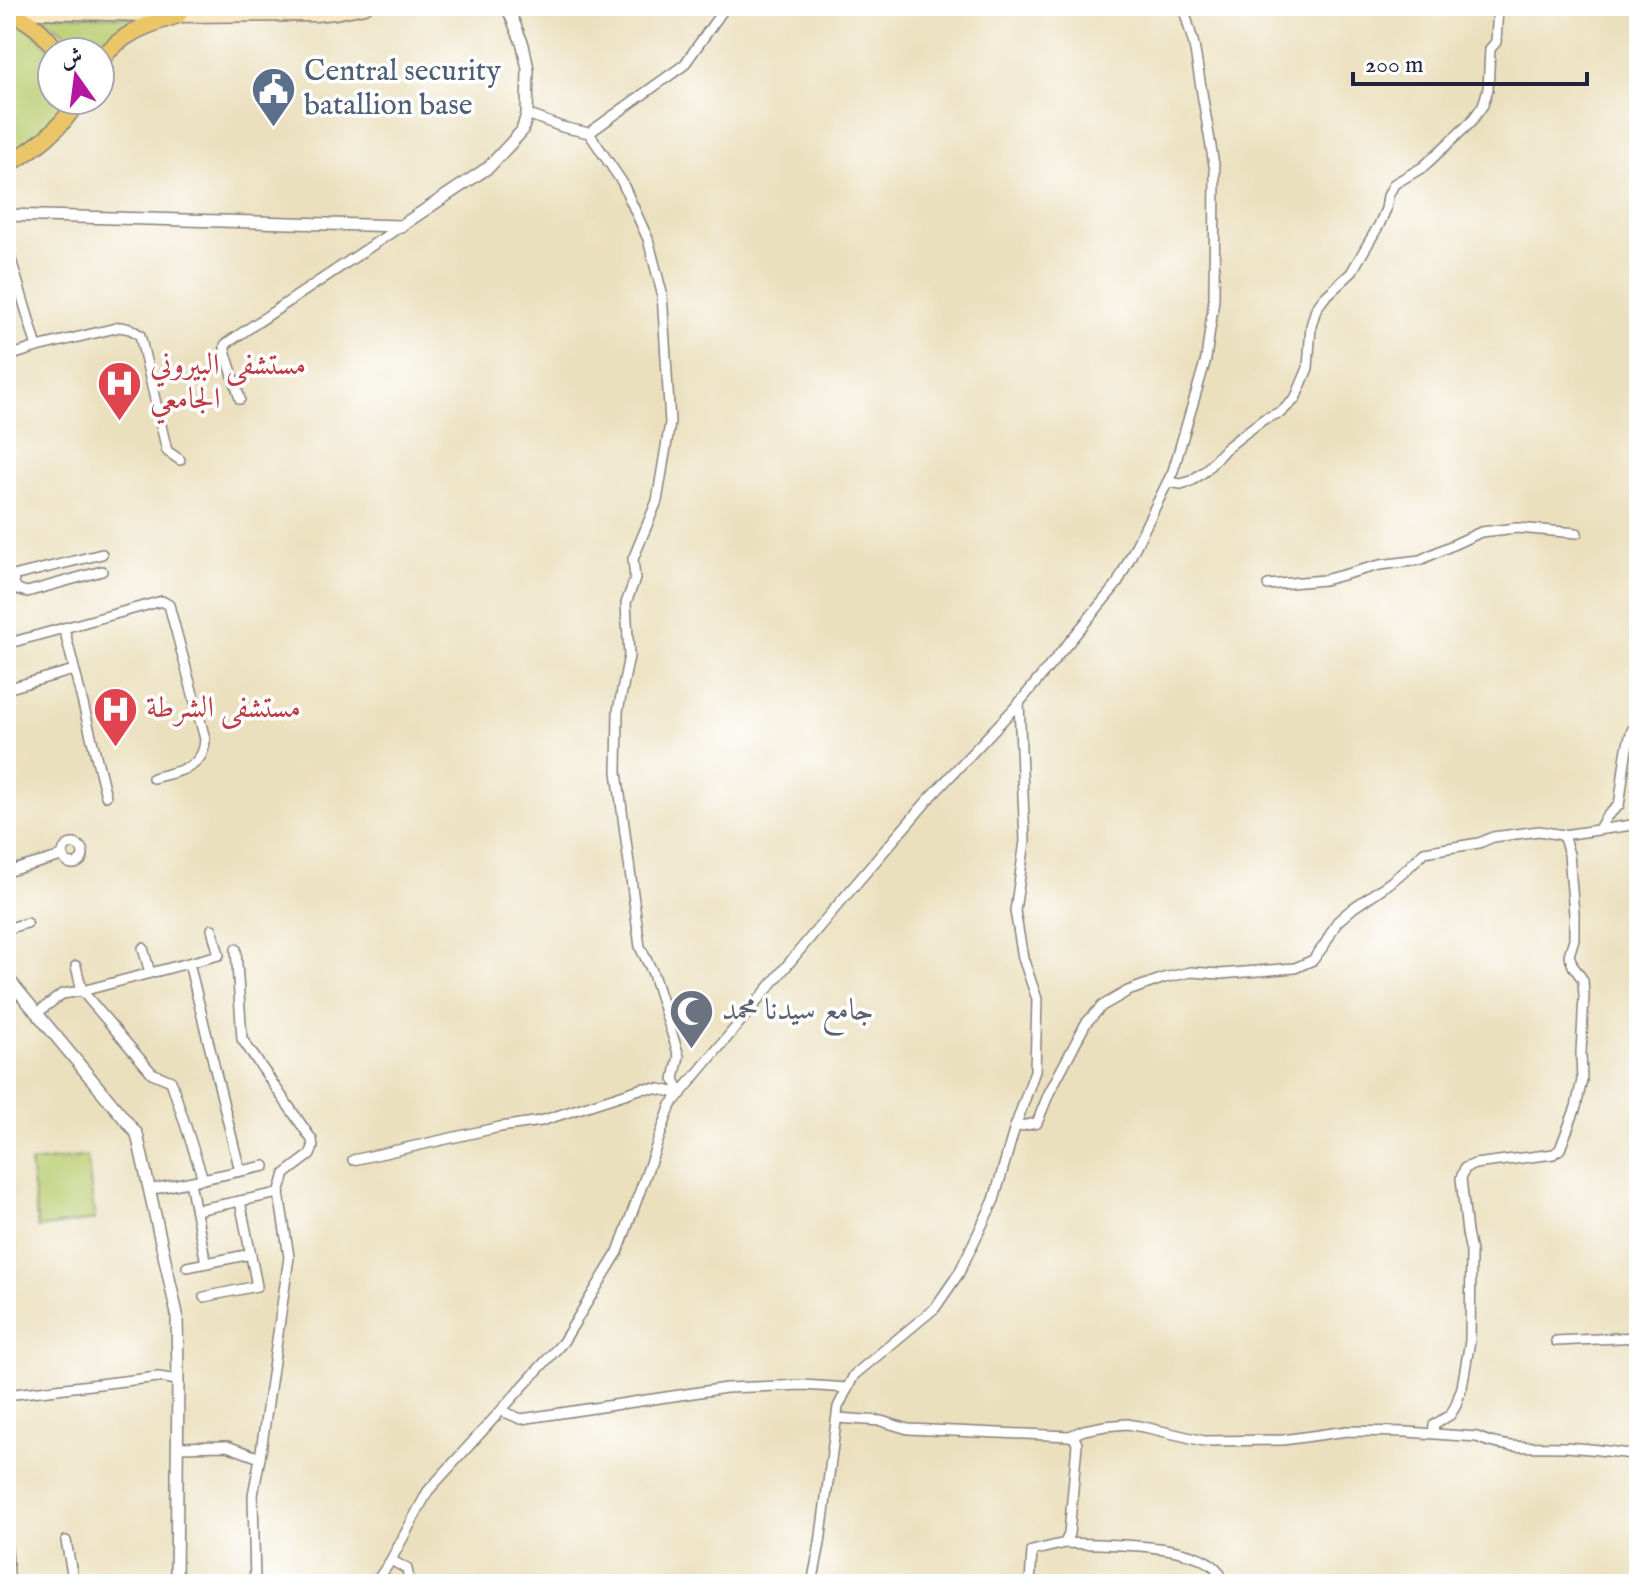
<svg xmlns="http://www.w3.org/2000/svg" width="1645" height="1590" viewBox="0 0 1645 1590" font-family="'IM FELL English',Amiri,serif">
<rect width="100%" height="100%" fill="#fff"/>
<filter id="ink" filterUnits="userSpaceOnUse"><feTurbulence type="fractalNoise" baseFrequency=".0125" numOctaves="2"/><feDisplacementMap in="SourceGraphic" scale="16" xChannelSelector="R" yChannelSelector="G"/><feConvolveMatrix kernelMatrix="1 2 1 2 8 2 1 2 1" color-interpolation-filters="sRGB"/></filter>
<filter id="wash" filterUnits="userSpaceOnUse"><feTurbulence type="fractalNoise" baseFrequency=".006" numOctaves="4" result="noise"/><feDisplacementMap in="SourceGraphic" scale="32" xChannelSelector="R" yChannelSelector="G"/><feGaussianBlur stdDeviation="1.8" result="paint"/><feColorMatrix in="noise" values="0 0 0 0 0 0 0 0 0 0 0 0 0 0 0 0 0 1.4 0 .05"/><feComposite in="paint" operator="in"/></filter>
<g filter="url(#wash)">
<rect width="100%" height="100%" fill="#ebe0be"/>
<!-- green -->
<g fill="#b9cc6f" stroke="#6e7755" stroke-width="2">
<path d="M38 14 153 18 100 52H78C70 34 54 24 38 14Z"/>
<path d="M6 15 26 23 52 52V100H68L63 116 6 159Z"/>
<path d="M87 1156 95 1220 38 1228 30 1163Z"/>
</g>
</g>
<g filter="url(#ink)">
<g fill="none" stroke-linecap="round" stroke-linejoin="round">
<defs>
<g id="minor">
<path d="M527 114 562 127 589 133 684 65 726 6"/>
<path d="M6 243 37 347"/>
<path d="M6 357 37 347 120 327 130 329 140 335 167 451 180 460"/>
<path d="M240 399 225 350V345L230 341 401 226"/>
<path d="M1168 482 1181 484 1191 481 1205 471 1225 449 1244 434 1264 419 1281 412 1295 399 1308 368 1311 326 1316 309 1324 298 1351 273 1379 225 1386 209 1388 196 1394 184 1423 167 1471 122 1483 105 1488 89 1490 49 1496 42 1498 6"/>
<path d="M11 576 17 589 27 592 102 571"/>
<path d="M9 577 102 554"/>
<path d="M1268 585 1324 580 1380 565 1420 560 1481 532 1517 528 1577 533"/>
<path d="M64 628 106 796"/>
<path d="M6 644 162 601 169 605 205 739C204 770 178 771 153 778"/>
<path d="M6 689 74 670"/>
<path d="M1599 829 1606 817 1619 805C1624 779 1624 738 1639 716"/>
<circle cx="73" cy="854" r="10"/>
<path d="M6 872 62 856"/>
<path d="M6 929 27 923"/>
<path d="M143 948 150 973"/>
<path d="M236 949 242 1039 312 1140 313 1147 310 1155 285 1174 279 1193 289 1257 260 1458"/>
<path d="M189 963 240 1171"/>
<path d="M76 966 82 991 152 1073 171 1081 203 1179"/>
<path d="M37 1013 62 994 82 991 219 955 212 929"/>
<path d="M1015 1127 1037 1123 1049 1093 1086 1023 1102 1006 1128 991 1164 978 1191 972 1220 974 1295 968 1313 960 1325 944 1337 922 1353 908 1391 882 1410 866 1424 852 1479 843 1493 837 1539 831 1563 835 1639 824"/>
<path d="M353 1160 500 1127 541 1121 643 1088 659 1089 681 1094 674 1079 679 1056 652 971 640 947 617 772 618 711 629 656 626 603 635 579 633 559 657 501 670 423 662 293 648 239 622 182 589 133"/>
<path d="M190 1182 206 1263"/>
<path d="M149 1190 265 1166"/>
<path d="M196 1210 279 1193"/>
<path d="M187 1267 251 1254"/>
<path d="M204 1297 257 1286 240 1201"/>
<path d="M1556 1341 1639 1337"/>
<path d="M6 1395 158 1377 178 1380"/>
<path d="M502 1411 521 1419 726 1388 803 1385 848 1388"/>
<path d="M837 1418 881 1421 908 1429 1070 1436 1075 1439 1077 1444 1069 1534 1065 1543 1032 1551 1030 1584"/>
<path d="M1433 1433 1434 1425 1450 1415 1455 1407 1462 1387 1470 1341 1471 1252 1467 1233 1461 1178 1465 1168 1475 1164 1554 1154 1560 1149 1576 1107 1582 1080 1581 1053 1584 996 1583 980 1573 966 1569 955 1574 939V914L1569 854 1563 835"/>
<path d="M1070 1436 1084 1430 1105 1426 1127 1424 1144 1427 1204 1441 1283 1440 1347 1431 1407 1432 1477 1437C1504 1450 1534 1446 1564 1447 1589 1448 1614 1452 1639 1455"/>
<path d="M177 1447 227 1446 260 1458 253 1495 255 1584"/>
<path d="M6 1540 10 1584"/>
<path d="M66 1541 74 1584"/>
<path d="M1065 1543C1101 1545 1197 1541 1219 1572 1221 1576 1222 1580 1224 1584"/>
<path d="M391 1560 407 1569 410 1584"/>
<path d="M375 1584 391 1560 428 1491 563 1342 618 1252 671 1105 824 921 928 800 1019 703 1117 584 1173 471 1206 359 1214 299 1215 171 1194 45 1183 6"/>
<path d="M812 1584 820 1543 838 1407 854 1375 935 1308 959 1273 994 1200 1015 1127 1035 1071 1037 999 1023 958 1015 911 1025 841 1019 703"/>
</g>
<g id="tertiary">
<path d="M6 215 401 226 489 167 522 131 527 114 528 69 523 45 507 6"/>
<path d="M6 976 137 1134 177 1314 178 1380 176 1584"/>
</g>
<path id="secondary" d="M6 10 178 15 315 14 335 12 365 6"/>
<g id="motorway">
<path d="M6 11C28 19 45 32 57 52"/>
<path d="M100 60C123 33 145 25 178 15"/>
<path d="M6 166C35 148 61 130 78 100"/>
</g>
</defs>
<!-- minor casing -->
<use href="#minor" stroke="#86817c" stroke-width="12"/>
<!-- tertiary casing -->
<use href="#tertiary" stroke="#86817c" stroke-width="14"/>
<!-- secondary casing -->
<use href="#secondary" stroke="#86817c" stroke-width="17"/>
<!-- motorway casing -->
<use href="#motorway" stroke="#86817c" stroke-width="19"/>
<!-- minor -->
<use href="#minor" stroke="#fff" stroke-width="9"/>
<!-- tertiary -->
<use href="#tertiary" stroke="#fff" stroke-width="11"/>
<!-- secondary -->
<use href="#secondary" stroke="#f7e8c3" stroke-width="14"/>
<!-- motorway -->
<use href="#motorway" stroke="#ebc669" stroke-width="16"/>
</g>
</g>
<!-- icons -->
<defs>
<symbol id="civic-pin" viewBox="-11 -11 22 30"><path d="M0 17L-7.5 6A9.5 9.5 0 1 1 7.5 6Z" fill="#5c6f8a" stroke="#fff"/><path d="M-.6-6.5H3V-4.5H.6V-3L4-1V1h2V6H-6V1h2V-1L-.6-3ZM-1.2 2.5V6h2.4V2.5Z" fill="#fff"/></symbol>
<symbol id="hospital-pin" viewBox="-11 -11 22 30"><path d="M0 17L-7.5 6A9.5 9.5 0 1 1 7.5 6Z" fill="#e0444e" stroke="#fff"/><path d="M-5-5h3v3.5h4V-5h3V5h-3V1.5h-4V5h-3Z" fill="#fff"/></symbol>
<symbol id="mosque-pin" viewBox="-11 -11 22 30"><path d="M0 17L-7.5 6A9.5 9.5 0 1 1 7.5 6Z" fill="#6b7280" stroke="#fff"/><path d="M3.5-4.9A6 6 0 1 0 3.5 4.9A5 5 0 1 1 3.5-4.9Z" fill="#fff"/></symbol>
</defs>
<g fill-rule="evenodd">
<use href="#civic-pin" x="248" y="64" width="51" height="69"/>
<use href="#hospital-pin" x="94" y="358" width="51" height="69"/>
<use href="#hospital-pin" x="90" y="684" width="51" height="69"/>
<use href="#mosque-pin" x="666" y="986" width="51" height="69"/>
</g>
<g text-anchor="middle" dominant-baseline="central" stroke-width="7" stroke-linejoin="round" paint-order="stroke">
<!-- service labels -->
<g font-size="30" fill="#4e5e75" stroke="#fff" text-anchor="start">
<text x="304" y="72">Central security<tspan x="304" dy="34">batallion base</tspan></text>
</g>
<!-- health labels -->
<g font-size="30" fill="#be3a42" stroke="#fff" text-anchor="start">
<text x="150" y="366">مستشفى البيروني<tspan x="150" dy="34">الجامعي</tspan></text>
<text x="146" y="709">مستشفى الشرطة</text>
</g>
<!-- worship labels -->
<g font-size="30" fill="#5b616d" stroke="#fff" text-anchor="start">
<text x="722" y="1011">جامع سيدنا محمد</text>
</g>
</g>
<!-- margin -->
<rect width="1645" height="1590" fill="none" stroke="#fff" stroke-width="32"/>
<!-- north arrow -->
<g transform="translate(76 76) rotate(346)"><circle r="38" fill="#ffffff" stroke="#a7a7b1" stroke-width="2"/>
<path d="M0-6L14 30L0 20L-14 30Z" fill="#b5179e"/>
<text y="-12" font-size="22" font-weight="bold" text-anchor="middle" fill="#22223b">ش</text>
</g>
<!-- scale -->
<path d="M1353 72v12h234v-12" fill="none" stroke="#22223b" stroke-width="4"/>
<text x="1365" y="72" font-size="24" fill="#22223b" stroke="#ffffff" stroke-width="6" paint-order="stroke">200 m</text>
</svg>
